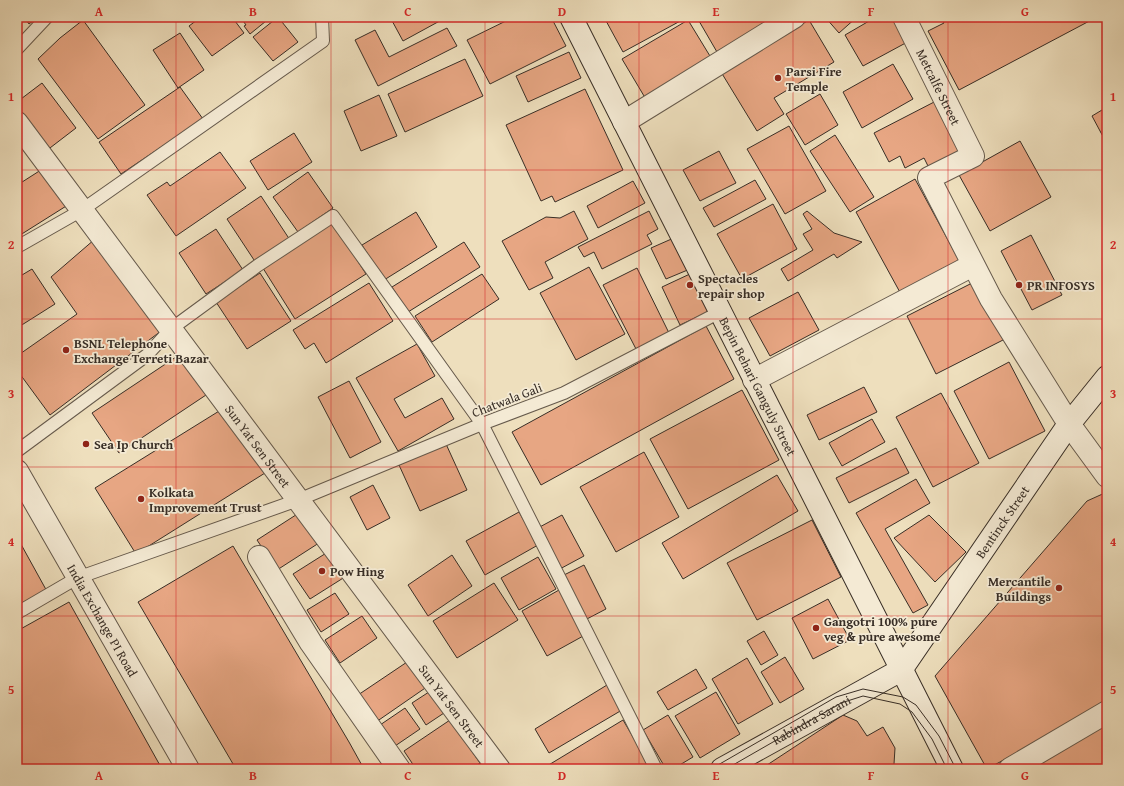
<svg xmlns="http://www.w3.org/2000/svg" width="1124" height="786" viewBox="0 0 1124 786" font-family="'Gentium Book Plus',serif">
<rect width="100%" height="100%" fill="#eedfbd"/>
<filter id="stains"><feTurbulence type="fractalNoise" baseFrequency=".005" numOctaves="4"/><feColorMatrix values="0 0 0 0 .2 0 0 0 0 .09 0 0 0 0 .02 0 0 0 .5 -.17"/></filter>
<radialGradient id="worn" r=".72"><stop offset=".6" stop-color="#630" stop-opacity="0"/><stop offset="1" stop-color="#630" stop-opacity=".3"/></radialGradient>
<!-- building -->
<g fill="#e7a683" stroke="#382e26">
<path d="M24 17H38L29 24Z"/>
<path d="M201 17H232L244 33 212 56 189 26Z"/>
<path d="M242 17H271L250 34 244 26 246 25 241 18Z"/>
<path d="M278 17 298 42 273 61 253 37Z"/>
<path d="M390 17H447L403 41Z"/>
<path d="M514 17H551L566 46 490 84 467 40Z"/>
<path d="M609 17H683L684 19 623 52 605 19Z"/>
<path d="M706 17H765L768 22 717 52 699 21Z"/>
<path d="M825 17H857L839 33Z"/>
<path d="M876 17H900L913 39 863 66 845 35Z"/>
<path d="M941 17H1097L959 90 928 31 944 23Z"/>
<path d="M83 20 145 105 98 139 38 59 60 38Z"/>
<path d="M688 20 713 61 647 101 622 59Z"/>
<path d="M809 20 834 62 774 98 784 114 757 131 721 72Z"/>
<path d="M447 28 457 46 378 86 355 40 375 30 389 57Z"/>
<path d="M180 33 204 70 178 88 153 50Z"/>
<path d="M569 52 581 78 528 102 516 76Z"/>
<path d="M465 59 483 96 405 132 388 94Z"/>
<path d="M893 64 913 99 862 128 843 92Z"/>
<path d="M42 83 76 128 46 151 17 112V102Z"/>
<path d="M180 87 203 119 121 174 99 142Z"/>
<path d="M585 89 623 170 555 202 552 196 541 201 506 125Z"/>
<path d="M820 94 838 125 805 145 786 114Z"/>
<path d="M379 95 397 136 361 151 344 111Z"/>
<path d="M938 100 966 155 931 172 924 158 905 168 900 156 889 162 874 133Z"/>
<path d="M1107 107V144L1092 116Z"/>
<path d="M789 126 826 191 785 214 747 149Z"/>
<path d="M294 133 312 162 268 190 250 161Z"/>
<path d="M835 135 874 197 850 212 810 151Z"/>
<path d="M1020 141 1051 197 990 231 959 175Z"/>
<path d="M719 151 736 183 700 201 683 170Z"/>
<path d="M220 152 246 188 176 236 147 195 167 182 170 186Z"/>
<path d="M44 168 71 203 17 237V180L19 184Z"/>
<path d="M308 172 333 208 298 232 273 197Z"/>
<path d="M915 179 961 264 902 296 856 212Z"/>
<path d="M755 180 766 199 714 227 703 208Z"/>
<path d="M633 181 645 203 598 228 587 206Z"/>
<path d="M261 196 290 240 256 263 227 219Z"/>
<path d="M773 204 797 249 742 279 717 234Z"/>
<path d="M574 211 588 239 545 262 553 278 529 290 502 241 546 217 560 218Z"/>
<path d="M649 211 658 229 647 235 652 244 602 269 594 252 584 257 578 247Z"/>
<path d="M807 211 834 233 862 242 837 258 834 254 788 281 781 269 813 250 803 234 812 229 803 214Z"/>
<path d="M416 212 437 247 384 280 362 245Z"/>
<path d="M332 221 366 274 295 319 261 265Z"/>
<path d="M216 229 243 270 206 294 179 253Z"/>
<path d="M1031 235 1062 295 1032 310 1001 251Z"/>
<path d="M676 237 690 269 666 279 651 248Z"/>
<path d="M95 239 161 331 50 415 17 370V356L77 314 51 277Z"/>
<path d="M464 242 480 267 408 312 392 287Z"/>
<path d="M589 267 625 334 576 360 540 293Z"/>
<path d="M637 268 669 333 636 349 603 285Z"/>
<path d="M32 269 55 304 17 328V278Z"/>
<path d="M260 273 291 321 247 349 216 302Z"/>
<path d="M692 273 710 311 680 325 662 287Z"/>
<path d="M482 274 499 299 432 342 415 316Z"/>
<path d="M976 281 1005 339 936 374 907 316Z"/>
<path d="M369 283 393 321 326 363 314 343 305 349 293 330Z"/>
<path d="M798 292 819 330 770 356 749 318Z"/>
<path d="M706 326 734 379 541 485 512 432Z"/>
<path d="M417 344 435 376 394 399 405 418 442 398 454 419 398 451 356 378Z"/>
<path d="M179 355 206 395 119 453 92 413Z"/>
<path d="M1009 362 1045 431 989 459 954 391Z"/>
<path d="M349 381 381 442 350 458 318 397Z"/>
<path d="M864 387 877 412 819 440 807 415Z"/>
<path d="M742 390 779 460 688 509 650 439Z"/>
<path d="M941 393 979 463 933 487 896 417Z"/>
<path d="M224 408 265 473 136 554 95 488Z"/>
<path d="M872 419 885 442 842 466 829 443Z"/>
<path d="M446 444 467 490 420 511 399 465Z"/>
<path d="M896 448 909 473 849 503 836 478Z"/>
<path d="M644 452 679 517 616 552 580 487Z"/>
<path d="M777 475 798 511 683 579 662 543Z"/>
<path d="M916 479 930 503 885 529 928 605 913 613 856 513Z"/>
<path d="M373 485 390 518 367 530 350 497Z"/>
<path d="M1107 492V704L987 769 935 676 1087 501Z"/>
<path d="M302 511 322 541 277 570 257 540Z"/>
<path d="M519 512 538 545 485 575 466 541Z"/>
<path d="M562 515 584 556 558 570 536 529Z"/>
<path d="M929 515 966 552 935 582 894 538Z"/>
<path d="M812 520 841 577 757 620 727 563Z"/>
<path d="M17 537 49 595 17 612Z"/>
<path d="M233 546 349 742 364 769H236L138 602Z"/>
<path d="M331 550 348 575 310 599 293 574Z"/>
<path d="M452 555 472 586 428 616 408 585Z"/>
<path d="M538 557 556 589 519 610 501 578Z"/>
<path d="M584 565 606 609 583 621 560 577Z"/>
<path d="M494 583 518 620 457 658 433 621Z"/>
<path d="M559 590 585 635 547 656 522 611Z"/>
<path d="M335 593 349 614 321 632 307 610Z"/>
<path d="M828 599 850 640 813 659 792 618Z"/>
<path d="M69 602 162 769H17V631Z"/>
<path d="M362 616 377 638 340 663 325 640Z"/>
<path d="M764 631 778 655 761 665 747 641Z"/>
<path d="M785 657 804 689 780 703 761 672Z"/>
<path d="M413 658 431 684 376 722 358 695Z"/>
<path d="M747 658 773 704 738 724 712 679Z"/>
<path d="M696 669 707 688 668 710 657 692Z"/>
<path d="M607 685 622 710 549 753 535 729Z"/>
<path d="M432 690 447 711 426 725 412 703Z"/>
<path d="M716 692 740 734 700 758 675 716Z"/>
<path d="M405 708 420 729 395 746 380 725Z"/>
<path d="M668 715 693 757 673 769H666L643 730Z"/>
<path d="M843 715 857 721 867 736 883 727 895 748 894 764 887 769H761Z"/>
<path d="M450 720 480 763 472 769H416L404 751Z"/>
<path d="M623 720 652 769H542Z"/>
<path d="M1107 720V769H1020Z"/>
</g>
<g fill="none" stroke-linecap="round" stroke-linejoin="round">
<defs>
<g id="service">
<path d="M17 49 47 17"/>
<path d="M17 247 82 210 323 41 322 17"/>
<path d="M17 451 147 355 171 329 257 266 333 216 482 424 656 769"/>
<path d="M17 613 77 578 298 500 482 424 564 393 720 312"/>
</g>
<g id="minor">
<path id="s1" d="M904 17 973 156 929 178 991 299 1069 424 1107 476"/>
<path d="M624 122 794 17"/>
<path id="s2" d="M17 123 499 769"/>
<path d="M754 380 973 265"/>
<path d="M259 557 311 643 399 769"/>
<path d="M1010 769 1107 712"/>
</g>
<g id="tertiary">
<path id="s3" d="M17 471 188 769"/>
</g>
<g id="secondary">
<path id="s4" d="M571 17 952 769"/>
<path id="s5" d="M722 769 901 670 1069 424 1107 377"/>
</g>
</defs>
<!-- service casing -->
<use href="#service" stroke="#665a4c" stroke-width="14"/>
<!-- minor casing -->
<use href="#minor" stroke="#665a4c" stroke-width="24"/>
<!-- tertiary casing -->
<use href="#tertiary" stroke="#665a4c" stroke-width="24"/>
<!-- secondary casing -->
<use href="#secondary" stroke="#382e26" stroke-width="24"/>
<!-- service -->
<use href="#service" stroke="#f4ead4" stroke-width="12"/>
<!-- minor -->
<use href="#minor" stroke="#f4ead4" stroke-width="22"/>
<!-- tertiary -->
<use href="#tertiary" stroke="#f4ead4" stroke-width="22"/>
<!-- secondary -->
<use href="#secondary" stroke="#f4ead4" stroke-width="22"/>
<!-- tram -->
<g stroke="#382e26" stroke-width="1">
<path d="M711 769 836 697 863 689 903 697 916 705 939 736 956 769"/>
<path d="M726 769 841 703 863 696 900 704 912 712 932 739 947 769"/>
</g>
</g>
<!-- grid -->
<path fill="none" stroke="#d62828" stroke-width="1" stroke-opacity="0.55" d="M176 17V769M331 17V769M485 17V769M639 17V769M793 17V769M948 17V769M17 170H1107M17 319H1107M17 467H1107M17 616H1107"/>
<!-- markers -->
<g fill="#8f2418" stroke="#f4ead4" stroke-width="1.5">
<circle cx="778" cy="78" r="4"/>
<circle cx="690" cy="285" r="4"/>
<circle cx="1019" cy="285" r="4"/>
<circle cx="66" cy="350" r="4"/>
<circle cx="86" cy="444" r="4"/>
<circle cx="141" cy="499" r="4"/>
<circle cx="322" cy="571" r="4"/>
<circle cx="1059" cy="588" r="4"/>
<circle cx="816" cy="628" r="4"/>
</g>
<g text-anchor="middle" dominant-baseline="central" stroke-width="3.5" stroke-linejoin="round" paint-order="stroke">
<!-- poi labels -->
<g font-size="13" font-weight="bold" fill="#382e26" stroke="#f4ead4" text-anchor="start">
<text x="786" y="71">Parsi Fire<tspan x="786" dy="15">Temple</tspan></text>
<text x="698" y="278">Spectacles<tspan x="698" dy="15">repair shop</tspan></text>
<text x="1027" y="285">PR INFOSYS</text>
<text x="74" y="343">BSNL Telephone<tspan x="74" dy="15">Exchange Terreti Bazar</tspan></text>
<text x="94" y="444">Sea Ip Church</text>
<text x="149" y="492">Kolkata<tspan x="149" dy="15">Improvement Trust</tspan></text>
<text x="330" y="571">Pow Hing</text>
<text x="1051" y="581" text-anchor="end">Mercantile<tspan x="1051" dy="15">Buildings</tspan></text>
<text x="824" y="621">Gangotri 100% pure<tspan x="824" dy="15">veg &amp; pure awesome</tspan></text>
</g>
<!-- street labels -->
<g font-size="13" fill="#382e26" stroke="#f4ead4">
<text stroke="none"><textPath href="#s1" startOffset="78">Metcalfe Street</textPath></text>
<text stroke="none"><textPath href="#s4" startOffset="414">Bepin Behari Ganguly Street</textPath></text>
<text transform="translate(507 400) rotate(-21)">Chatwala Gali</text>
<text stroke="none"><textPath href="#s2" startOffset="403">Sun Yat Sen Street</textPath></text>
<text stroke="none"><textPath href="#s5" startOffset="384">Bentinck Street</textPath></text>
<text stroke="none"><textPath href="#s3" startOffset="172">India Exchange PI Road</textPath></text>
<text stroke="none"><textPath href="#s2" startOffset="727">Sun Yat Sen Street</textPath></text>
<text stroke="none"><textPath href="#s5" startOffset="102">Rabindra Sarani</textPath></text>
</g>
</g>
<!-- margin -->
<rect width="1124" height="786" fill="none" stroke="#eedfbd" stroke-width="44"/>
<rect x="22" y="22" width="1080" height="742" fill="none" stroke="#d62828" stroke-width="1.5"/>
<g font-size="13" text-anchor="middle" font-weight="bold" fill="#d62828">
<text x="99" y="16">A</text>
<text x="253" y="16">B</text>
<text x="408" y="16">C</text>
<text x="562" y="16">D</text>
<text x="716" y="16">E</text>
<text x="871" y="16">F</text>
<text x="1025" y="16">G</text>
<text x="11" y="101">1</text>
<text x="1113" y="101">1</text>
<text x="11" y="249">2</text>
<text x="1113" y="249">2</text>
<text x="11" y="398">3</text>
<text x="1113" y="398">3</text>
<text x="11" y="546">4</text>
<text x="1113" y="546">4</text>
<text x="11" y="694">5</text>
<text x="1113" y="694">5</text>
<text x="99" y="780">A</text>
<text x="253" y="780">B</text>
<text x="408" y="780">C</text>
<text x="562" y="780">D</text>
<text x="716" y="780">E</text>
<text x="871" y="780">F</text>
<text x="1025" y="780">G</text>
</g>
<rect width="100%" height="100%" filter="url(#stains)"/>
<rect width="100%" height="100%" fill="url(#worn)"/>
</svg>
